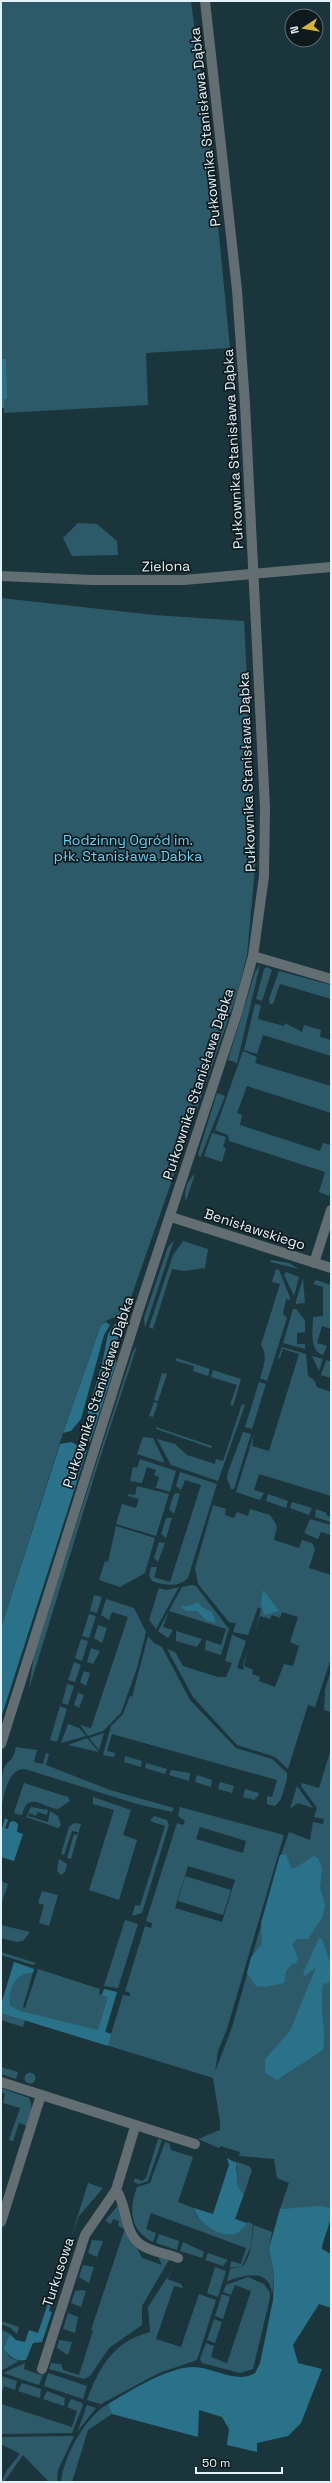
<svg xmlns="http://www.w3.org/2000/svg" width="332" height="2483" viewBox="0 0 332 2483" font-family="'Space Grotesk',sans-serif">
<rect width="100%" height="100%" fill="#1b353d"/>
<!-- green -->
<g fill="#2d5a69" fill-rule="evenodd">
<path d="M1 1H191L212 164 230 348 146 353 148 405 4 413V399H6L5 359H1Z"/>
<path d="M78 523 97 524 117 541 118 555 72 556 63 538Z"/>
<path d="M1 598 154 615 244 621 256 857 247 955 237 994 127 1309 126 1306 101 1325 63 1433 1 1628Z"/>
<path d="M260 965 237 1063 228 1060 255 972Z"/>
<path d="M267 967 272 970 262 1001 256 999 264 969Z"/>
<path d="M279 971 331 985V999L280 984 273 1004H270L269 999Z"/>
<path d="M255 1004 261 1005 258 1019 284 1026 285 1023 302 1032 304 1025 321 1030 320 1037 331 1040V1056L263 1035 257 1054 244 1050Z"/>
<path d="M243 1051 257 1057 255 1063 331 1086V1113L247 1086 237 1113 242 1115 240 1125 320 1151 323 1143 331 1145V1190L329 1196 319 1192 325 1172 229 1141 228 1135 215 1130Z"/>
<path d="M217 1093 225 1096 200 1158 198 1154Z"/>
<path d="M212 1133 226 1137 223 1147 226 1148 222 1162 204 1156Z"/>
<path d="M195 1174 186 1201C183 1192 187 1180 195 1174Z"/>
<path d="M174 1240 145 1328 144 1318 168 1247Z"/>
<path d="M183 1241 208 1249 205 1268 184 1271 172 1269 153 1329 149 1327 173 1255Z"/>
<path d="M271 1260 289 1263 299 1269 270 1262Z"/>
<path d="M276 1269 279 1270 291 1300 286 1299 283 1314 287 1318 267 1381 260 1378C264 1366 268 1356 261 1345L280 1284 272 1282Z"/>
<path d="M286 1272 299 1277 294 1296 284 1275Z"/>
<path d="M303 1278 305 1303 296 1304V1301Z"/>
<path d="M316 1280 331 1285V1329L322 1326 317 1343 327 1346 323 1355C309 1351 313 1329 313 1317L323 1316V1287L313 1284Z"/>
<path d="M293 1309H296L305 1320V1332L297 1333V1344H305V1349L283 1343Z"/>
<path d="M137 1346 99 1461 29 1689 34 1654 133 1351Z"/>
<path d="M282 1347 306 1354 308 1376 314 1380 317 1387 331 1392V1496L259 1474 254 1490 264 1493 260 1500 236 1492 254 1434 252 1446 269 1451 299 1354 283 1349 280 1358H278Z"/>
<path d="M312 1356 323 1359 319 1371Z"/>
<path d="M176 1358 210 1369 208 1376 193 1371 194 1366 176 1361Z"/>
<path d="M326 1360 331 1362V1378L321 1375Z"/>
<path d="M213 1370 241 1379 233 1406 230 1405 237 1385 211 1377Z"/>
<path d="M162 1373 167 1374 158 1401 154 1400Z"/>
<path d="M259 1382 266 1384 252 1429 245 1427Z"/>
<path d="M154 1402 158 1403 153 1417 149 1416Z"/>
<path d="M242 1404 245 1405 218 1481 171 1465 157 1439 175 1444 187 1455 215 1464 216 1459 223 1461Z"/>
<path d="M156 1427 212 1446 211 1448 156 1429Z"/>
<path d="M243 1432 251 1434 234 1489H231L227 1478 228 1472Z"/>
<path d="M143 1437 153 1438 165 1463 137 1454Z"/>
<path d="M140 1459 176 1471 170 1492 153 1487H156L159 1477 154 1475 156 1470 147 1467 142 1483 130 1481 133 1467 137 1468Z"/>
<path d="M180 1472 217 1484 188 1578C178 1588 164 1585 152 1581L149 1575 151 1567H157L154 1577 170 1582 201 1485 185 1480 181 1490 176 1486Z"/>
<path d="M137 1486 169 1494 156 1536 116 1524 122 1504 136 1508 139 1499 128 1496V1494L135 1495Z"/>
<path d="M177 1493 180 1494 174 1514 169 1509 174 1494Z"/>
<path d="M268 1494 288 1501 286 1508 266 1501Z"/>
<path d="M292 1502 312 1508 309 1515 290 1508Z"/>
<path d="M213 1505 226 1509 225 1515 234 1518 237 1512 248 1516 250 1509 270 1515 277 1526 274 1540 299 1548 302 1540 312 1543 315 1549 309 1568 331 1575V1658L315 1707 308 1705 288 1769 275 1757 237 1745 193 1697 167 1649 175 1652 183 1666 218 1677H226L232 1663 225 1661 232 1635 246 1641 237 1668 244 1670 243 1665 248 1650 244 1666 253 1670 252 1674 260 1677 259 1681 275 1687 284 1664 293 1666 299 1646 290 1642 298 1617 282 1612 280 1618 272 1615 270 1619 260 1616 255 1632 261 1609 258 1607 248 1635 233 1632 236 1623 229 1622 198 1584 195 1568Z"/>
<path d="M316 1509 327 1513 326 1515 331 1517V1522L315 1517Z"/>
<path d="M166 1518H172L166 1538 161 1534Z"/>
<path d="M310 1519 331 1525V1535L321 1532 318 1539 304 1533Z"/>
<path d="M116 1526 155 1538 145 1573 120 1587 99 1580 105 1561 108 1562Z"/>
<path d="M159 1542 165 1543 158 1562 154 1558Z"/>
<path d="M192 1585 196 1586 229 1629 221 1655 205 1650 206 1640 221 1645 226 1629 169 1611 163 1627 173 1630 168 1638 158 1631 182 1587Z"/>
<path d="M179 1587 156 1629 149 1620 159 1588 166 1590Z"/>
<path d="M94 1595 102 1597 97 1613 90 1611Z"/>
<path d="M106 1599 134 1608 146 1632 137 1668 121 1713 103 1731 88 1736 80 1725 91 1728 128 1617 112 1612 109 1620 101 1615Z"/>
<path d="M89 1614 96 1616 89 1638 82 1636Z"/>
<path d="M98 1625 107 1628 102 1643 94 1638Z"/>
<path d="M176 1631 202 1639 197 1647 176 1641Z"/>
<path d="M148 1636 154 1643 162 1647 190 1700 236 1748 272 1759 287 1773V1779L281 1799 275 1806 267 1804V1796L272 1797 277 1780 112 1734 107 1751 115 1753 114 1757 103 1755 111 1726 123 1714 130 1696 132 1697Z"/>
<path d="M81 1639 88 1641 82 1661 75 1658Z"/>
<path d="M91 1648 100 1651 93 1664 87 1662Z"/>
<path d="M74 1662 81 1665 75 1682 68 1680Z"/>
<path d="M84 1671 90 1673 86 1686 80 1682Z"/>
<path d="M331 1671V1712L324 1710 325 1689Z"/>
<path d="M67 1684 74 1686 68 1705 62 1703Z"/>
<path d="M78 1693 84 1695 79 1708 74 1705Z"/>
<path d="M60 1706 67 1709 57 1742 50 1740Z"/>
<path d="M68 1724 79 1728 86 1736 61 1743Z"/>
<path d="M104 1733 99 1750 89 1738Z"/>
<path d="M87 1738 99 1752 68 1745Z"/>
<path d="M16 1747 37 1750 34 1762 43 1764 46 1753 49 1754 46 1765 110 1790 174 1808 172 1812 137 1804 25 1769C7 1769 5 1794 1 1808 1 1796 0 1776 5 1766 12 1757 12 1762 16 1747Z"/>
<path d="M331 1749V2208L280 2209 289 2183 277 2178 274 2159 239 2156 240 2152 220 2146 219 2148 198 2139 220 2130V2122L213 2078 25 2020 23 2027 1 2020V2005L14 1962 34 1969 23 2007 25 2008 38 1969 100 1989 99 1994 102 1995 104 1989 117 1992 105 2032 111 2034 123 1995 130 1996V1993L125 1991 145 1926 151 1928 152 1923 146 1921 177 1823 183 1825 185 1821 178 1816 180 1807 284 1835 227 2029 218 2051 215 2072 232 2027 280 1858 289 1832 310 1840 313 1822 323 1824 324 1819 314 1817 317 1808 301 1786 302 1783 319 1788ZM200 1827 246 1841 243 1853 196 1839ZM188 1866 235 1880 222 1922 175 1908Z"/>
<path d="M125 1756 142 1761 141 1767 124 1762Z"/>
<path d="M146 1763 167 1769 165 1774 145 1768Z"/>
<path d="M171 1770 190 1773 189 1781 169 1775Z"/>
<path d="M197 1775 212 1780 211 1787 195 1782Z"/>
<path d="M220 1782 234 1786 232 1793 218 1789Z"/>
<path d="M24 1783 68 1797 70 1801 58 1809C43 1808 28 1790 22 1815L16 1814 14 1812Z"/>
<path d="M297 1786 313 1808 298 1803 290 1809Z"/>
<path d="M245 1789 259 1793 258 1797H256L255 1800 243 1797Z"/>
<path d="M93 1797 131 1810 123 1835 137 1840 119 1900 89 1890 114 1810 93 1804Z"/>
<path d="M31 1807 48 1810 47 1815 38 1812 36 1816 29 1813 28 1816 48 1822 50 1811 58 1816 61 1825 58 1828 26 1817Z"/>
<path d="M154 1816 167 1820 169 1825 142 1913 132 1916 135 1905 140 1906 165 1826 150 1821Z"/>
<path d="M74 1823 81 1824 71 1859 67 1858 74 1834 77 1835 78 1832 72 1831 64 1855 61 1854 69 1827Z"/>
<path d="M59 1859 67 1864 65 1872 61 1875 57 1871Z"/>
<path d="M185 1876 231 1890 223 1915 178 1901Z"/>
<path d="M1 1881 8 1884 1 1905Z"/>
<path d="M42 1891 58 1895 49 1926 39 1923 44 1905 38 1903Z"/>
<path d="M125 1920 138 1924 118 1988 104 1986Z"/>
<path d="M1 1925 30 1932 23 1941 17 1942 1 1938Z"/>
<path d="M1 1952 36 1963 33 1965 1 1955Z"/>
<path d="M1 2067 18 2072 16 2079 1 2074Z"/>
<circle cx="30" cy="2078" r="5.5"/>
<path d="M1 2088 29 2098C34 2107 30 2116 27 2126L19 2123 13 2141 9 2140 20 2108 3 2103 5 2094 1 2092Z"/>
<path d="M158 2139 162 2140 148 2181 139 2184 134 2182 135 2178 142 2181 146 2178Z"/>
<path d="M165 2142 169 2143 171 2150 193 2157 178 2202 194 2208C198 2227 220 2229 236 2233L248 2222 253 2224 251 2246 242 2266 230 2268 231 2261 241 2264 246 2248 151 2213 146 2229 156 2233 153 2242C129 2230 129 2209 137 2187L150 2183Z"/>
<path d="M234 2161 249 2166 252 2170 244 2194 238 2189 237 2167Z"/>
<path d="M88 2183 103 2188 79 2216 71 2238Z"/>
<path d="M119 2204 126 2229 118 2226 119 2221 113 2219 111 2224 105 2221Z"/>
<path d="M254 2225 272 2232 269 2248 274 2275 272 2295C270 2267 245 2275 227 2281L230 2269 243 2266C253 2253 251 2240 254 2225Z"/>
<path d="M124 2231 136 2246 142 2258 162 2265 158 2256 169 2260 142 2306V2325L109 2348 90 2376 84 2379 49 2369 51 2363 61 2364 63 2370 79 2375 93 2331 91 2330Z"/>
<path d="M159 2234 179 2241 177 2250 156 2243Z"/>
<path d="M92 2240 103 2241 97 2257 88 2253Z"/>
<path d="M183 2242 204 2252 202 2258 180 2251Z"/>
<path d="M208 2253 228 2260 223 2266 205 2260Z"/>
<path d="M176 2264 167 2279 181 2284 183 2288 174 2286 156 2339 181 2347 199 2294 216 2300 197 2360 159 2373 101 2404 87 2400C99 2367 114 2341 150 2332L148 2307Z"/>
<path d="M83 2265 94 2267 89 2283 79 2277Z"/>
<path d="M215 2267 226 2271 218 2297 207 2293Z"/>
<path d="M248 2277 264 2284 270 2293V2298L253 2369 240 2373 202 2363 200 2359 206 2343 214 2346 211 2357 227 2363 251 2291 235 2285 231 2295 223 2292 226 2285Z"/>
<path d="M82 2290 86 2291 81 2307 71 2303 75 2291Z"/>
<path d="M222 2294 230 2297 223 2319 215 2316Z"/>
<path d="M68 2313 78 2317 75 2333 63 2329Z"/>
<path d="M214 2319 222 2322 215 2343 207 2340Z"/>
<path d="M1 2321 19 2327 17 2334 9 2327 1 2324Z"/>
<path d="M1 2329 10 2334 3 2349 11 2358 19 2361 1 2371Z"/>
<path d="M59 2340 72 2342 68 2355 57 2348Z"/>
<path d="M25 2363 24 2369 41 2375 44 2372 39 2385 3 2373Z"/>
<path d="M48 2373 87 2386 83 2399 44 2386Z"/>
<path d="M1 2376 17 2381 15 2390 4 2386 1 2395Z"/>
<path d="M22 2383 41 2389 40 2398 18 2391Z"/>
<path d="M47 2391 65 2398 64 2406 43 2399Z"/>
<path d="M71 2399 82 2403 83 2405 72 2433 1 2434V2404L72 2427 77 2411 67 2407Z"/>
<path d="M108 2404 112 2414 88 2430 72 2482H61C63 2457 86 2416 108 2404Z"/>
<path d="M87 2405 96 2408 77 2432 78 2430Z"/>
<path d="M74 2436 58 2470 57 2482H49L23 2455 4 2482H1L7 2470 20 2454 3 2445 1 2447V2437Z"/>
</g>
<!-- forest -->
<g fill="#297289">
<path d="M1 359H6L7 399H4V408H1Z"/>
<path d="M126 1306V1312L108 1320 125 1308Z"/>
<path d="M106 1322 110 1325 104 1335 81 1419 71 1431 63 1433 101 1325Z"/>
<path d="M119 1323 121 1328 116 1345V1363L90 1442 80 1440V1438L87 1431 88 1411 102 1364 108 1334 115 1324Z"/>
<path d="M71 1442 87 1450 1 1718V1628L60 1444Z"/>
<path d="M263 1590 279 1611 264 1615 261 1603Z"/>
<path d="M198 1602 203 1608 212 1612 216 1623 207 1621 197 1611H186L180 1606H188Z"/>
<path d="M5 1818 8 1820 5 1828 8 1829 10 1822 14 1821 18 1824 17 1832 23 1834 14 1861 1 1857V1832Z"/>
<path d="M286 1854 291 1868H295L314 1856 318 1858 322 1868 320 1888 325 1904 323 1916 308 1939H297L292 1944 298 1958 296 1963 292 1964 286 1971 284 1983 265 1987 256 1986 247 1973 251 1957 262 1944 261 1923 280 1855Z"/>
<path d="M319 1938 322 1939 331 1965V1979L327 1984 324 1983 321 1991H323C319 2011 327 2030 323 2050L277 2080 265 2073V2059L290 2031 316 1967 305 1976 303 1973Z"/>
<path d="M14 1962 34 1969 33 1973C15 1972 7 1991 10 2006L20 2011 98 2030 108 1997 102 1995 104 1989 117 1992 105 2032 111 2034 108 2046 1 2013V2005Z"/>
<path d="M227 2158 236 2163 238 2188 244 2194 235 2219 247 2223C244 2227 240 2232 235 2234 220 2238 197 2222 194 2208L213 2214 229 2165Z"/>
<path d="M320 2206 331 2208V2218L322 2246V2249L331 2254V2308L319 2304 293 2345 298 2363 322 2369 301 2423 288 2436 257 2443V2452L227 2445 229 2429 222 2417 199 2410 198 2437 112 2414 108 2404C130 2391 166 2368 192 2367 211 2366 237 2385 255 2373L260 2363 273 2300 274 2275 269 2248 280 2209Z"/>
<path d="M68 2244 49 2311 52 2312 42 2342 33 2343 26 2360C15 2362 11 2357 3 2349L10 2334 16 2340 25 2342 29 2330 38 2333Z"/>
</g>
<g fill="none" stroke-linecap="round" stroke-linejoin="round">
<!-- minor -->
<g stroke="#626e72" stroke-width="10">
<path d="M253 956 331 979"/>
<path d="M171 1217 331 1268"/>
<path d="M314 1263 331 1210"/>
<path d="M1 2082 195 2144"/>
<path d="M116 2190C128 2206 123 2231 140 2244 150 2252 166 2253 178 2258"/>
<path d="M1 2222 41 2095"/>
<path d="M42 2369 85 2235 116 2190 135 2127"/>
</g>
<!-- tertiary -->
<g stroke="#626e72" stroke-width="10">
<path d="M1 576 92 580H184L331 567"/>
<path d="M1 1744 137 1315 237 1013 253 956 264 876 265 808 245 404 237 290 205 1"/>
</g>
</g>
<g text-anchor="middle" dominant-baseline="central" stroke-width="3.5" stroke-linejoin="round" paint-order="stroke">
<!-- street labels -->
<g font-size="14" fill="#e3f2f7" stroke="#0f1a1e">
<text transform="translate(205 127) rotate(-96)">Pułkownika Stanisława Dąbka</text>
<text transform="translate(233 449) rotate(-93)">Pułkownika Stanisława Dąbka</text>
<text transform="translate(166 566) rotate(-1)">Zielona</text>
<text transform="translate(247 772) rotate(-92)">Pułkownika Stanisława Dąbka</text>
<text transform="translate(198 1084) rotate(-72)">Pułkownika Stanisława Dąbka</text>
<text transform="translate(255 1229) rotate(18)">Benisławskiego</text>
<text transform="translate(98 1392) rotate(-72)">Pułkownika Stanisława Dąbka</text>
<text transform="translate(58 2272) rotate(-72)">Turkusowa</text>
</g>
<!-- park labels -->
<g font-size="14" fill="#65d0f3" stroke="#0f1a1e">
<text x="128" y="840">Rodzinny Ogród im.<tspan x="128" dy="16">płk. Stanisława Dabka</tspan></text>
</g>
</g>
<!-- border -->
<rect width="332" height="2483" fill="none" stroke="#e3f2f7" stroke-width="4"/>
<!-- north arrow -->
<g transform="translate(304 28) rotate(258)"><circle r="19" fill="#0f1a1e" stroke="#647075"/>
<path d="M0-3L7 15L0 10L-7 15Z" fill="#d3b635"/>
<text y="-6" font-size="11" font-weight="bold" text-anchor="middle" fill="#e3f2f7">N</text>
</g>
<!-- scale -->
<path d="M196 2467v6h86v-6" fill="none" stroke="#e3f2f7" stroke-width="2"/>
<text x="202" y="2467" font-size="12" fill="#e3f2f7" stroke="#0f1a1e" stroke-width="3" paint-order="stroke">50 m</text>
</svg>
